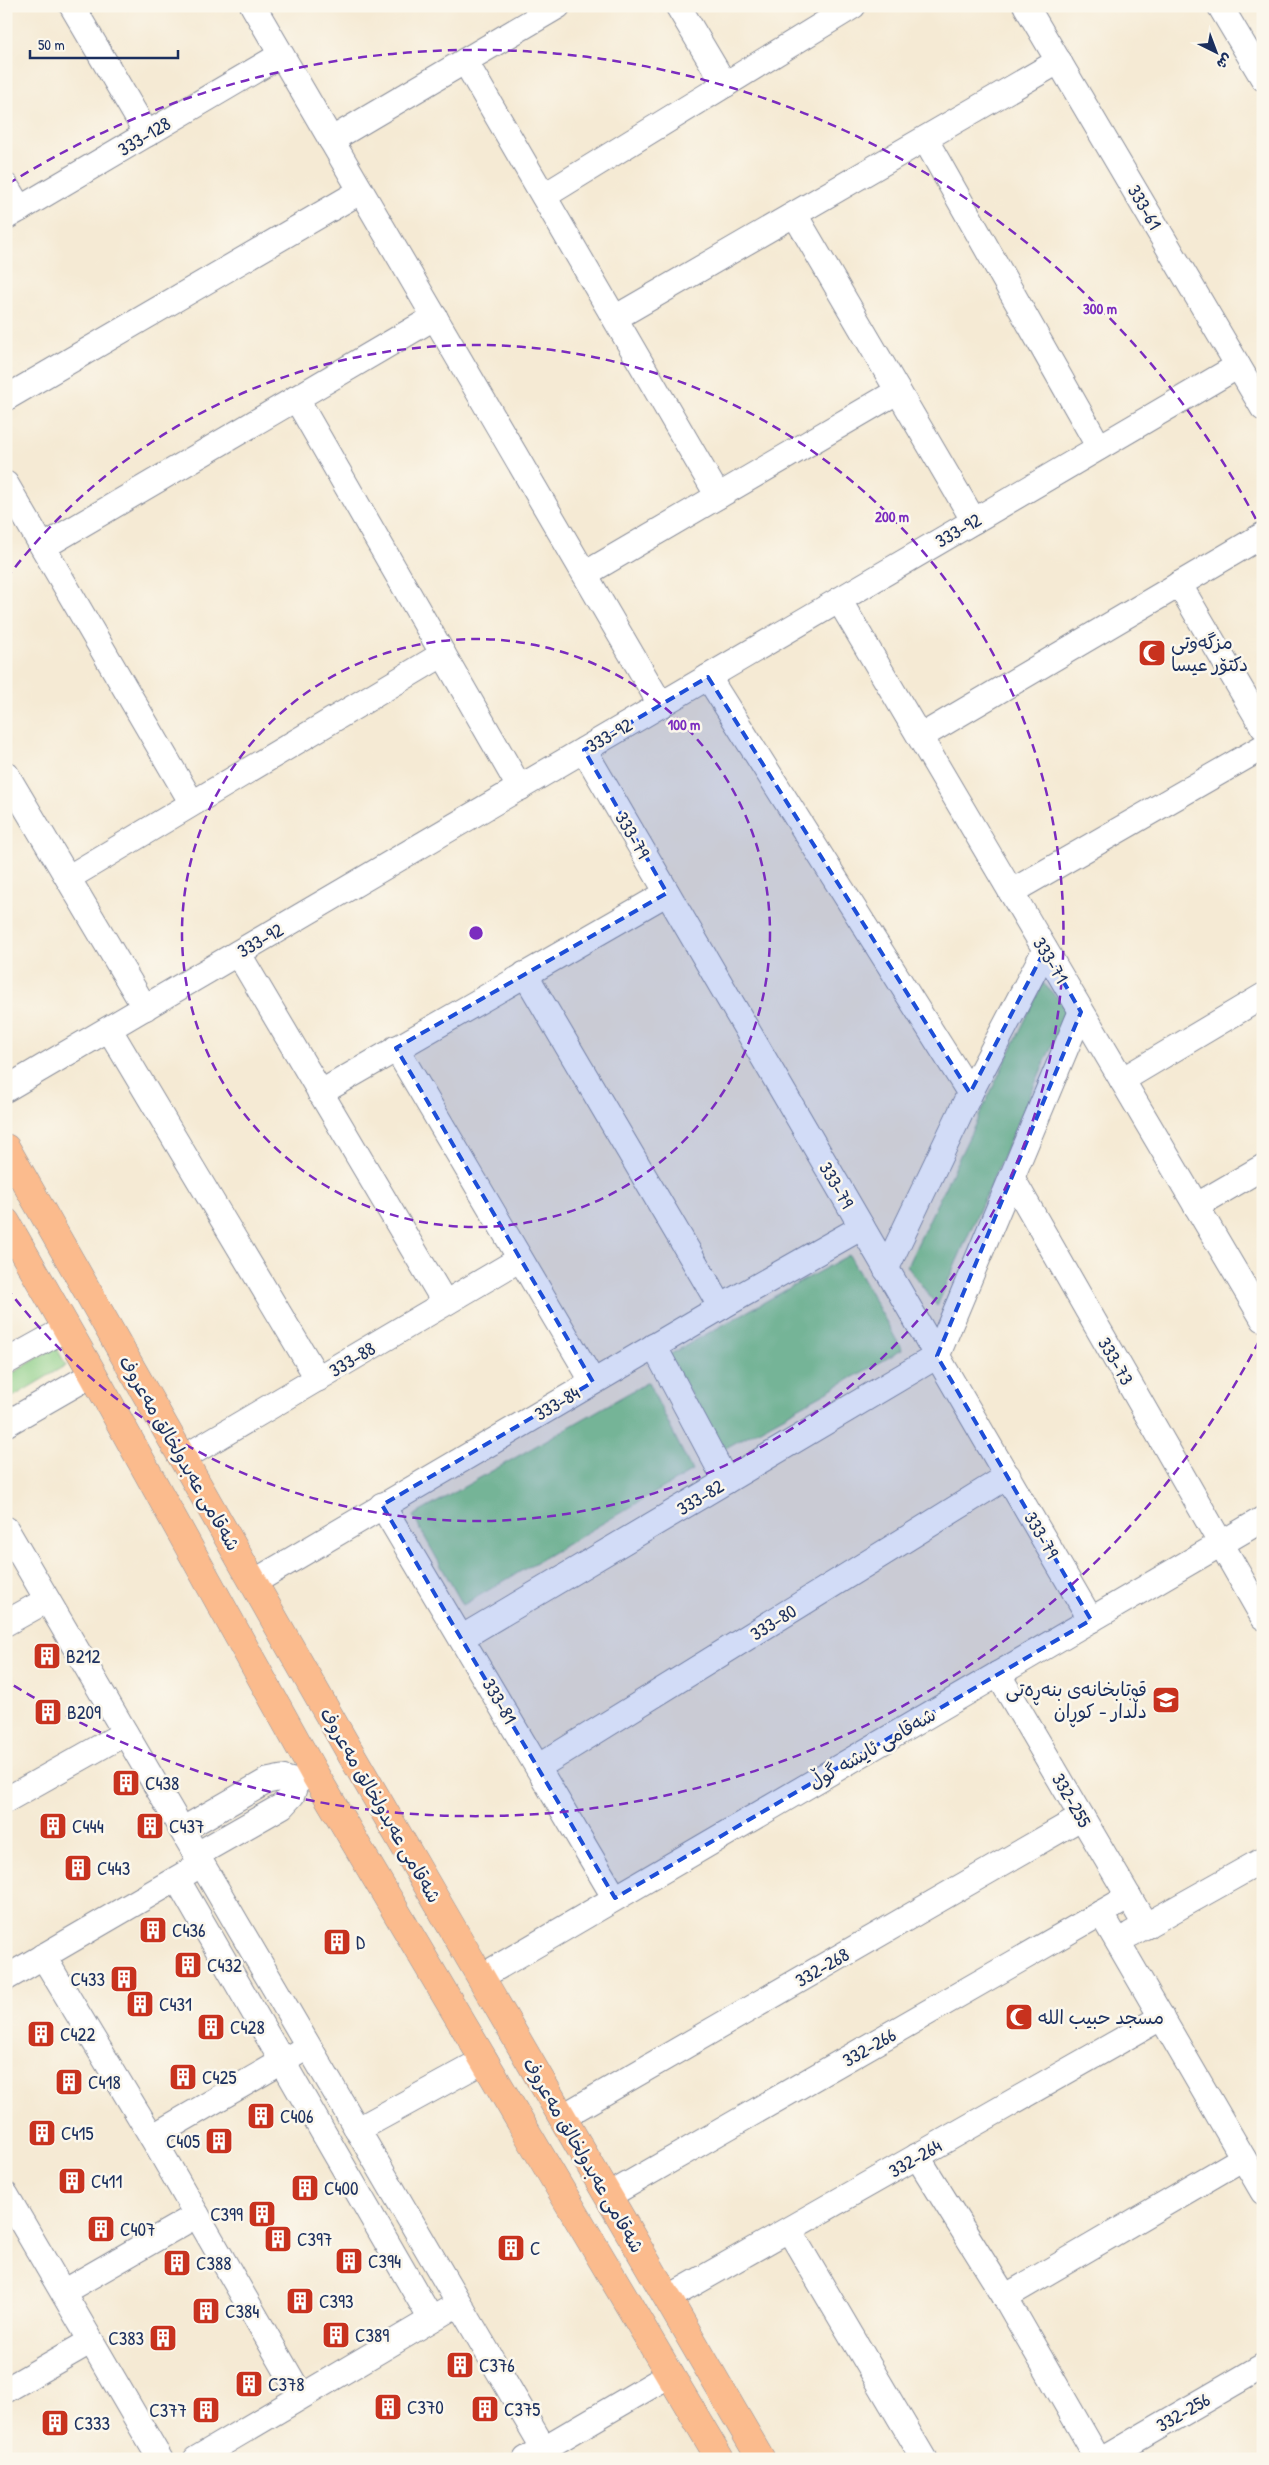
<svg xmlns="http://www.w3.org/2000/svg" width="1269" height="2465" viewBox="0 0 1269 2465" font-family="'Patrick Hand','Playpen Sans Arabic',sans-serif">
<rect width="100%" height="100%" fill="#fbf7ec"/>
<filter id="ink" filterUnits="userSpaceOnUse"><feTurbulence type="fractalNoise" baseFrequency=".02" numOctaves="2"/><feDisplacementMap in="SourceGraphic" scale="10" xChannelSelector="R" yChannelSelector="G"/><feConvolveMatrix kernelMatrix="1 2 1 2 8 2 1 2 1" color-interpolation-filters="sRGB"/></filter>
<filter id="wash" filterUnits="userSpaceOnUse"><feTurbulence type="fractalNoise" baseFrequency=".0096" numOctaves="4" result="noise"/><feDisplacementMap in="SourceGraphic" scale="20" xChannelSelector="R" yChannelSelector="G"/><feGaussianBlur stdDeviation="1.12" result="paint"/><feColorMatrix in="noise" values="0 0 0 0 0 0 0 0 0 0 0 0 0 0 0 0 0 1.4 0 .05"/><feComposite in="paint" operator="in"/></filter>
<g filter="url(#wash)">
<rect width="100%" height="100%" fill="#f5ead4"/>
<!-- green -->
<g fill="#8bce87" stroke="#537e72">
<path d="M1043 983 1068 1009 937 1306 907 1266Z"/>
<path d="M849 1255 902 1350 722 1450 669 1355Z"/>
<path d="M56 1347 66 1365 6 1401V1377Z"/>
<path d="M648 1382 692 1471 463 1605 413 1516Z"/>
</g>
</g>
<g filter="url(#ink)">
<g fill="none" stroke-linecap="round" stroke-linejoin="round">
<defs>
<g id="minor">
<path d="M72 6 147 134"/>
<path d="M253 6 661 705"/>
<path d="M678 6 725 85"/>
<path d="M1026 6 1263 408"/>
<path d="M1220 6 1263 78"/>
<path d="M465 61 718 496"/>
<path d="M925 139 1099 447"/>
<path d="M331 140 558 6"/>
<path d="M6 186 20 209"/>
<path d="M544 196 853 6"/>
<path d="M795 215 974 521"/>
<path d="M6 217 281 55"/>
<path d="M615 318 1059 61"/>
<path d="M6 398 361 191"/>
<path d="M296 398 520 788"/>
<path d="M6 484 192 803"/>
<path d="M43 547 435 317"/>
<path d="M585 574 898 391"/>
<path d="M1179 584 1263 727"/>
<path d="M839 600 1263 1319"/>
<path d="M708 677 970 1093"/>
<path d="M920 737 1263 535"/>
<path d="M584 750 1091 1620"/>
<path d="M6 774 145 1008"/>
<path d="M68 878 443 654"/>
<path d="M1011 892 1263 747"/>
<path d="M238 953 445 1303"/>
<path d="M525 974 721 1307"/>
<path d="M109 1029 318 1379"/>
<path d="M396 1048 593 1382"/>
<path d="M1122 1080 1263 996"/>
<path d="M6 1089 1238 366"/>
<path d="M320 1093 667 893"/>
<path d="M1012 1178 1263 1617"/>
<path d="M1196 1206 1263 1167"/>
<path d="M886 1269 970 1093 1045 950"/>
<path d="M654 1346 726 1481"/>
<path d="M6 1362 67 1328"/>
<path d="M6 1424 93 1374"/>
<path d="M183 1458 520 1259"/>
<path d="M382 1505 615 1898"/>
<path d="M6 1529 550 2459"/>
<path d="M254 1582 721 1307 862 1227"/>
<path d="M6 1623 47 1600"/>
<path d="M463 1637 937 1356 1081 1012"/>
<path d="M998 1674 1146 1926"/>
<path d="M538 1767 1008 1476"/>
<path d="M6 1800 125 1733"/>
<path d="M182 1830 267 1781 282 1778 296 1782 314 1773"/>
<path d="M196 1855 282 1806 292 1795 296 1782"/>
<path d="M177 1879 431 2319"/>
<path d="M1101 1913 1263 2192"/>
<path d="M1131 1934 1263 1860"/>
<path d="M43 1956 152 2137 301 2396"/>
<path d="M481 1977 1263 1519"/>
<path d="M6 1978 190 1871"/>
<path d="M562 2117 1082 1817"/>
<path d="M357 2130 485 2060"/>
<path d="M152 2137 297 2053"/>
<path d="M917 2156 1005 2297 1098 2459"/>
<path d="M6 2195 160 2459"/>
<path d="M608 2196 1129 1897"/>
<path d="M789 2230 924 2459"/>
<path d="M63 2292 197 2215"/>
<path d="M1005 2297 1243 2158"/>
<path d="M668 2298 1162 2017"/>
<path d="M6 2390 91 2341"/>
<path d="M196 2459 446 2311"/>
<path d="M526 2459 671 2374"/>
<path d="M1103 2459 1263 2366"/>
</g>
<g id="major">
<path d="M6 1148 351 1754 761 2459"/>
<path d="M6 1222 93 1374 314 1773 720 2459"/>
</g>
</defs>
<!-- minor casing -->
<use href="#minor" stroke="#888c99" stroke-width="27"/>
<!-- major casing -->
<use href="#major" stroke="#888c99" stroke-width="29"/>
<!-- minor -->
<use href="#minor" stroke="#fff" stroke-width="25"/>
<!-- major -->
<use href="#major" stroke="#fbbb8d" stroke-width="28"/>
</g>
</g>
<!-- marked area -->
<path fill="#1d4ed8" fill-opacity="0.2" stroke="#1d4ed8" stroke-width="4" stroke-dasharray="10 6" stroke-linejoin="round" d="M708 677 970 1093 1045 950 1081 1012 937 1356 1091 1620 615 1898 382 1505 593 1382 396 1048 667 893 584 750Z"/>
<!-- distance rings -->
<g fill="none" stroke="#7b2cbf" stroke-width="2.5" stroke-dasharray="9 6">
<circle cx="476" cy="933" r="294"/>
<path d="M6 579A588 588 0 1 1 6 1287"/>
<path d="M1259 1341A883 883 0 0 1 8 1682M8 184A883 883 0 0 1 1259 525"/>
</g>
<!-- icons -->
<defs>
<symbol id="mosque-square" viewBox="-11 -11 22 22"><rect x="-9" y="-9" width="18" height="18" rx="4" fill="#c8321e" stroke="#fbf7ec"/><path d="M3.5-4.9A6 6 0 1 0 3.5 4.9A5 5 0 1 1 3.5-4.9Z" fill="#fff"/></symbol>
<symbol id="building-square" viewBox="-11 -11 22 22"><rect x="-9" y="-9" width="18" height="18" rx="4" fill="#c8321e" stroke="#fbf7ec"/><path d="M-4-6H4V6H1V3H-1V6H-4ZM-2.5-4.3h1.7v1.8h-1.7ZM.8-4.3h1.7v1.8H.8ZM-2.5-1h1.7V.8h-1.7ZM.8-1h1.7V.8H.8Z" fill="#fff"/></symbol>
<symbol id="school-square" viewBox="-11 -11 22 22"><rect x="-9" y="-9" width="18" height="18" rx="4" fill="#c8321e" stroke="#fbf7ec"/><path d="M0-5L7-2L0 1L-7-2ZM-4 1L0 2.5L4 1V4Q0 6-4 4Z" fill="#fff"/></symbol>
</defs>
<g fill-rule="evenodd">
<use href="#mosque-square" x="1136" y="637" width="32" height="32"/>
<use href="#building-square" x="31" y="1640" width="32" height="32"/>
<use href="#school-square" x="1150" y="1684" width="32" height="32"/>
<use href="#building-square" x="32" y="1696" width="32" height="32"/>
<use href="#building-square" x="110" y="1767" width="32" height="32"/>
<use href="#building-square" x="37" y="1810" width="32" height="32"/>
<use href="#building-square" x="134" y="1810" width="32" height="32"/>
<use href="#building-square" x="62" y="1852" width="32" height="32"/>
<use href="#building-square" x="137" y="1914" width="32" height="32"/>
<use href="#building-square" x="321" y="1926" width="32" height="32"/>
<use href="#building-square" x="172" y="1949" width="32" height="32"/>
<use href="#building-square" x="108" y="1963" width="32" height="32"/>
<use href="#building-square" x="124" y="1988" width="32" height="32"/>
<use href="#mosque-square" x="1003" y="2001" width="32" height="32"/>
<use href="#building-square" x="195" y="2011" width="32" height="32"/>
<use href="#building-square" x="25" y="2018" width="32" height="32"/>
<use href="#building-square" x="167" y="2061" width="32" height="32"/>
<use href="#building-square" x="53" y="2066" width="32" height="32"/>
<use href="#building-square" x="245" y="2100" width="32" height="32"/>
<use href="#building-square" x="26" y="2117" width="32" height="32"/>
<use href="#building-square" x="203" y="2125" width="32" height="32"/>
<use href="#building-square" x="56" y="2165" width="32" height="32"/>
<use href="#building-square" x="289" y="2172" width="32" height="32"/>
<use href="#building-square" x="246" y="2198" width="32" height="32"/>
<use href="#building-square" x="85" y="2213" width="32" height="32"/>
<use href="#building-square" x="262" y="2223" width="32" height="32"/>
<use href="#building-square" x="495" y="2232" width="32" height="32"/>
<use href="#building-square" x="333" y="2245" width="32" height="32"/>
<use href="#building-square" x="161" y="2247" width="32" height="32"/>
<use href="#building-square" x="284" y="2285" width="32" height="32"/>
<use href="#building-square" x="190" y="2295" width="32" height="32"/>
<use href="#building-square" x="320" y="2319" width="32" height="32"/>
<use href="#building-square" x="147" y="2322" width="32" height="32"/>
<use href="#building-square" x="444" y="2349" width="32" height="32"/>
<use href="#building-square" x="233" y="2368" width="32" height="32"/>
<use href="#building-square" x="372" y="2391" width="32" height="32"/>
<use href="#building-square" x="469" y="2393" width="32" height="32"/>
<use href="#building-square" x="190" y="2394" width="32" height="32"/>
<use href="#building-square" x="39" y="2407" width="32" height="32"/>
</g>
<g text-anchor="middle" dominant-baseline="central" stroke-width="5" stroke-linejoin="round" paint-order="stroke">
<!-- street labels -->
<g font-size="19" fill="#1b2f5e" stroke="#fbf7ec">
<text transform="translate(144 136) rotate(-31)">333-128</text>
<text transform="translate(1145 207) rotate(60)">333-61</text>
<text transform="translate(958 530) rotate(-30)">333-92</text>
<text transform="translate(609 735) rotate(-30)">333-92</text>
<text transform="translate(633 835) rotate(60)">333-79</text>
<text transform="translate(260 940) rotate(-30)">333-92</text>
<text transform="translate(1051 960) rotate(59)">333-71</text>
<text transform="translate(837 1185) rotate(60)">333-79</text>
<text transform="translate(352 1359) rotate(-31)">333-88</text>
<text transform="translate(1116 1361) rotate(60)">333-73</text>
<text transform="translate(557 1403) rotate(-30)">333-84</text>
<text transform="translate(180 1453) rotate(60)">شەقامی عەبدولخالق مەعروف</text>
<text transform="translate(700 1497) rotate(-31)">333-82</text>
<text transform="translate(1042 1535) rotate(60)">333-79</text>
<text transform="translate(773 1622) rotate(-32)">333-80</text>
<text transform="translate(500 1701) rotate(60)">333-81</text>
<text transform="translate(872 1748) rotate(-30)">شەقامی ئایشە گوڵ</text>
<text transform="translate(1072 1800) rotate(60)">332-255</text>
<text transform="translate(381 1805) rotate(60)">شەقامی عەبدولخالق مەعروف</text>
<text transform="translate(822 1967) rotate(-30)">332-268</text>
<text transform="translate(869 2047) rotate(-30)">332-266</text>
<text transform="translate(584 2155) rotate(60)">شەقامی عەبدولخالق مەعروف</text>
<text transform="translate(915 2158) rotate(-30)">332-264</text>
<text transform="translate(1183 2412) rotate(-30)">332-256</text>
</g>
<!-- poi labels -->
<g font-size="19" fill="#1b2f5e" stroke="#fbf7ec" text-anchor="start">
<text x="1171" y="642">مزگەوتی<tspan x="1171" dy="22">دکتۆر عیسا</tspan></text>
<text x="66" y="1656">B212</text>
<text x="1147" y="1689" text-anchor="end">قوتابخانەی بنەڕەتی<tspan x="1147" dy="22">دڵدار - کوڕان</tspan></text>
<text x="67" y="1712">B209</text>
<text x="145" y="1783">C438</text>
<text x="72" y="1826">C444</text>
<text x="169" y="1826">C437</text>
<text x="97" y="1868">C443</text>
<text x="172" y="1930">C436</text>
<text x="356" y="1942">D</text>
<text x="207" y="1965">C432</text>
<text x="105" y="1979" text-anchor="end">C433</text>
<text x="159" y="2004">C431</text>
<text x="1038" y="2017">مسجد حبيب الله</text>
<text x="230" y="2027">C428</text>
<text x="60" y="2034">C422</text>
<text x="202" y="2077">C425</text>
<text x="88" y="2082">C418</text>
<text x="280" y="2116">C406</text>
<text x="61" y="2133">C415</text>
<text x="200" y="2141" text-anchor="end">C405</text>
<text x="91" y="2181">C411</text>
<text x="324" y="2188">C400</text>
<text x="243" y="2214" text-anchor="end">C399</text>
<text x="120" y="2229">C407</text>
<text x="297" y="2239">C397</text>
<text x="530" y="2248">C</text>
<text x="368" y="2261">C394</text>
<text x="196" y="2263">C388</text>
<text x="319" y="2301">C393</text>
<text x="225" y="2311">C384</text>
<text x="355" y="2335">C389</text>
<text x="144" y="2338" text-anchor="end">C383</text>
<text x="479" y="2365">C376</text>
<text x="268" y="2384">C378</text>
<text x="407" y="2407">C370</text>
<text x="504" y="2409">C375</text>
<text x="187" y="2410" text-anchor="end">C377</text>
<text x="74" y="2423">C333</text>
</g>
</g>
<circle cx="476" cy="933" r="8" fill="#7b2cbf" stroke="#fbf7ec" stroke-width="2.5"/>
<g font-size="15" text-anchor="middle" font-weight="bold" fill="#7b2cbf" stroke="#fbf7ec" stroke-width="5" stroke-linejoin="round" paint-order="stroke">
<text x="1100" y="314">300 m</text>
<text x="892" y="522">200 m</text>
<text x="684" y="730">100 m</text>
</g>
<!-- margin -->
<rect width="1269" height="2465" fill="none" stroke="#fbf7ec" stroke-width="25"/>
<!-- north arrow -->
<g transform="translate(1216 52) rotate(138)" stroke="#fbf7ec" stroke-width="4" paint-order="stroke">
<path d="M0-4L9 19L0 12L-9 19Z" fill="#1b2f5e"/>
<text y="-8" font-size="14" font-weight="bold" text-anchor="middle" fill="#1b2f5e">ش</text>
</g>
<!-- scale -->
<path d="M30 50v8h148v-8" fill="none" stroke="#1b2f5e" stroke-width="2.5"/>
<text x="38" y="50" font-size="15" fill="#1b2f5e" stroke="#fbf7ec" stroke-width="4" paint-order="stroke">50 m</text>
</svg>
